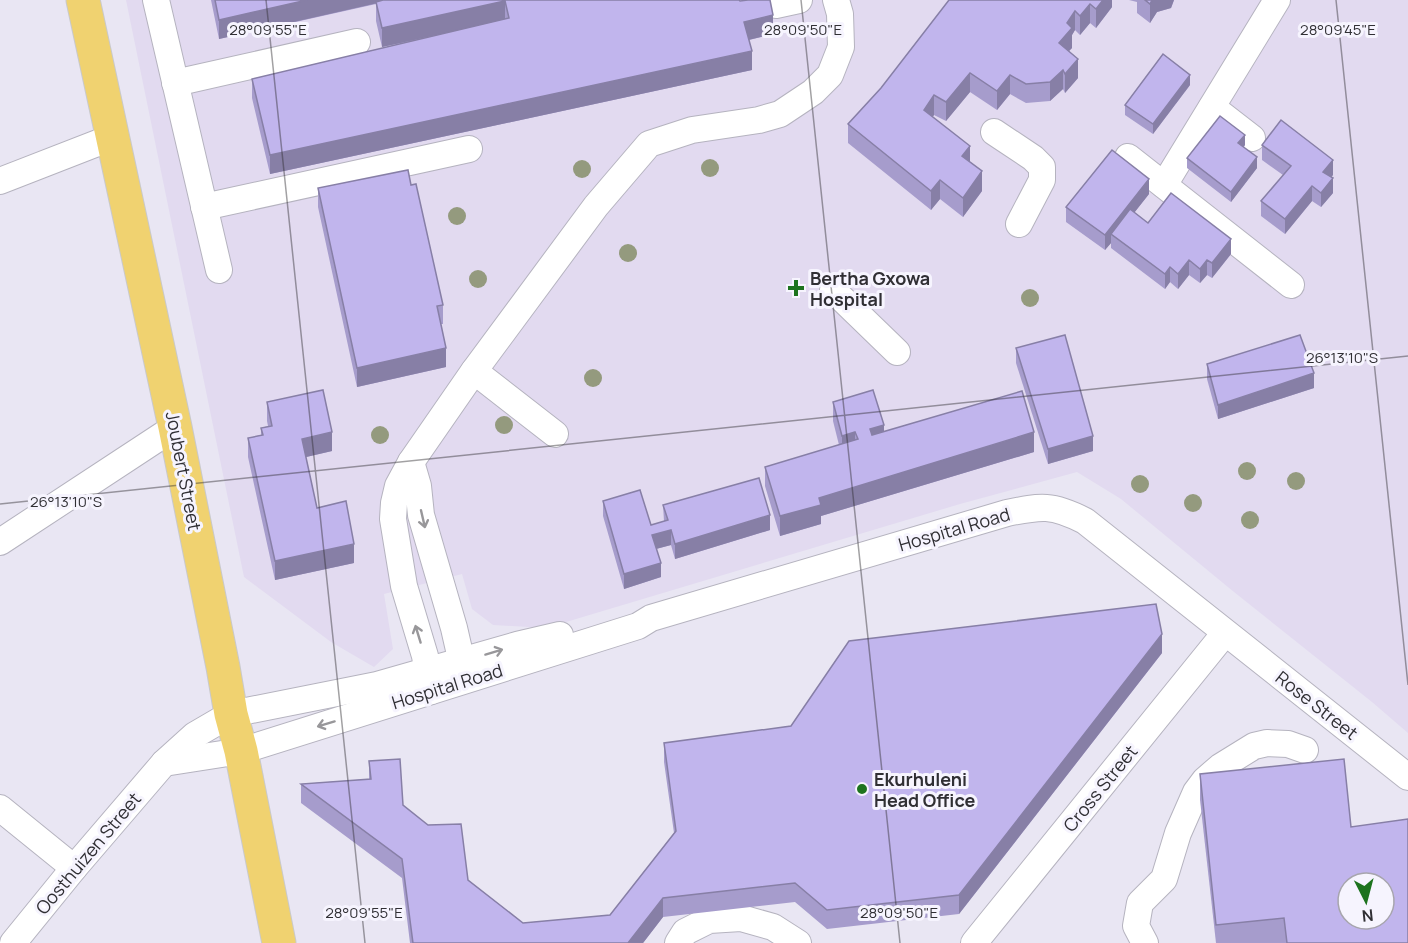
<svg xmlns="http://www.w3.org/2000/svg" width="1408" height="943" viewBox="0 0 1408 943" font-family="Manrope,sans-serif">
<rect width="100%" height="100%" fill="#e9e6f3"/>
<!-- medical -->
<path fill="#e2daf0" d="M126 0H1408V733L1372 702 1234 592 1121 499 1077 472 960 504 546 628 493 625 472 609 462 574 384 594 393 649 374 667 331 642 244 577Z"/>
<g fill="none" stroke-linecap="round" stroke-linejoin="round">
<defs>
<g id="minor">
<path d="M156 0 219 270"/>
<path d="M762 0 776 5 799 0"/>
<path d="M175 83 357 42"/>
<path d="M1212 107 1252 138"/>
<path d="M994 132 1033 158 1042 167V180L1019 224"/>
<path d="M1128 157 1291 285"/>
<path d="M0 181 113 137"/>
<path d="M1164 185 1277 0"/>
<path d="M204 207 469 149"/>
<path d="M833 290 897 352"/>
<path d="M474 371 555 434"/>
<path d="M411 462 418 486 421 515 454 628 465 676"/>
<path d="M0 542 175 427"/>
<path d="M431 691 425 656 404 586 393 519 394 503 398 486 411 462 474 371 596 206 649 144 692 130 759 120 780 114 813 92 830 75 841 47 840 14 836 0"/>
<path d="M164 763 241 751 638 626 651 618 1007 513C1041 506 1052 504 1085 521L1408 777"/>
<path d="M0 808 74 868"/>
<path d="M13 943 74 868 164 763 195 735 231 714 377 685 517 645 560 635"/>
<path d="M678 943 685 932 709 920 741 918 773 927 798 943"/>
<path d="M974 943 1225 633"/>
<path d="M1145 943 1136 926 1140 903 1164 879 1178 833 1196 792 1205 780 1220 767 1254 746 1267 743 1288 744 1305 750"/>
</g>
<path id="major" d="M83 0 175 427 223 667 231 714 241 751 279 943"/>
</defs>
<!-- minor casing -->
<use href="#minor" stroke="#b5b3bf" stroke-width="28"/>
<!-- major casing -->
<use href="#major" stroke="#c9c9ca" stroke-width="35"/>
<!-- minor -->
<use href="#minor" stroke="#fff" stroke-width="26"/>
<!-- major -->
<use href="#major" stroke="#f0d270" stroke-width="33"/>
</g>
<!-- trees -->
<g fill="#949a7e">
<circle cx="710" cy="168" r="9"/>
<circle cx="582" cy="169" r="9"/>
<circle cx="457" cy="216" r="9"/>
<circle cx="628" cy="253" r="9"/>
<circle cx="478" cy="279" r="9"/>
<circle cx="1030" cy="298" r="9"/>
<circle cx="593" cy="378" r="9"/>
<circle cx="504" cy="425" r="9"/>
<circle cx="380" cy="435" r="9"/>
<circle cx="1247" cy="471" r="9"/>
<circle cx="1296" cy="481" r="9"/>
<circle cx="1140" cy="484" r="9"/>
<circle cx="1193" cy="503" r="9"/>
<circle cx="1250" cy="520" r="9"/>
</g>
<!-- wall -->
<g fill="#a69ccc">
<path d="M211 0H739L773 34 749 40 752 70 270 174 252 98V79L412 41 382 47 376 21V4L219 39Z"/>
<path d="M949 0H1112V7L1096 28 1090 23 1080 35 1075 30 1072 35V48L1068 51 1078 78 1065 93 1063 89 1050 101 1026 103 1010 94 997 110 970 92 946 121 934 115 932 117 970 162 982 191 963 217 940 199 931 210 848 143V124L881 88Z"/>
<path d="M1129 0H1174L1171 8 1157 12 1150 23 1137 13V2Z"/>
<path d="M1190 85 1153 134 1125 115V105Z"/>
<path d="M1245 145 1244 147 1257 168 1231 202 1187 168V158Z"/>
<path d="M1262 145 1333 175 1331 177 1333 193 1321 207 1312 201 1285 234 1261 216V201L1283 175 1262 160Z"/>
<path d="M411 185 443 305V324H441L446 367 357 387 318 207V188Z"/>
<path d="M1149 194 1134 213 1148 223 1231 254 1212 278 1207 275 1200 283 1189 275 1178 289 1170 282 1165 289 1111 248V243L1105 250 1066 222V207Z"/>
<path d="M1016 348 1093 451 1048 464 1016 363Z"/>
<path d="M1207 364 1314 388 1218 419 1207 379Z"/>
<path d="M267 402 332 451 306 457 317 508 354 563 275 580 248 457V438L261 435V428L268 426 267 421Z"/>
<path d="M833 402 884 432 1034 452 821 516V524L780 536 765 486V467L839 445 833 421Z"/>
<path d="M603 501 651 525 664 521 663 505 770 530 675 559 671 545 656 549 661 577 624 589 603 516Z"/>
<path d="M1162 653 959 914 827 929 795 902 663 917 643 943H410L402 878 301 803V784L369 779V761L403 805 468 880 523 923 610 915 674 833 664 762V743L791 726Z"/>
<path d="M1200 774 1351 827 1408 943H1216L1200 800Z"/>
</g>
<!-- shaded-wall -->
<g fill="#877fa6">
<path d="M307 0H391L219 39V20Z"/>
<path d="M1103 0H1112V7L1096 28V9Z"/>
<path d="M1152 0H1174L1171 8 1157 12 1150 23V4Z"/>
<path d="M505 1V20L382 47V28Z"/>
<path d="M1090 4V23L1080 35V16Z"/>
<path d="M1075 11V30L1072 35V48L1059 62V43L1067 23Z"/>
<path d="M773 15V34L744 41V22Z"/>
<path d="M752 51V70L270 174V155Z"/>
<path d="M1078 59V78L1065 93V74Z"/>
<path d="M1063 70V89L1050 101V82Z"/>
<path d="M970 73V92L946 121V102Z"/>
<path d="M1010 75V94L997 110V91Z"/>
<path d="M1190 75V85L1153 134V124Z"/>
<path d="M934 95V115L924 129V110Z"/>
<path d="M1245 135V145L1238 153V143Z"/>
<path d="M970 146V165L962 156Z"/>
<path d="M1257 157V168L1231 202V192Z"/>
<path d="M1333 160V175L1323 186V172Z"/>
<path d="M982 171V191L963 217V198Z"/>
<path d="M1333 178V193L1321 207V193Z"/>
<path d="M1149 179V194L1115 237 1111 234V243L1105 250V235Z"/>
<path d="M940 180V199L931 210V191Z"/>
<path d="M1312 186V201L1285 234V219Z"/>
<path d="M1231 239V254L1212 278V263Z"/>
<path d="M1189 260V275L1178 289V274Z"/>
<path d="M1207 260V275L1200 283V269Z"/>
<path d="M1170 267V282L1165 289V274Z"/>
<path d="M446 348V367L357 387V368Z"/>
<path d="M1314 373V388L1218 419V405Z"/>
<path d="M884 425V444L870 448V429Z"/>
<path d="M332 432V451L302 458V439Z"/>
<path d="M855 432V451L842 455V436Z"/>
<path d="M1034 432V452L821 516V524L780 536V516L819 498Z"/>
<path d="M1093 436V451L1048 464V449Z"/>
<path d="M770 515V530L675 559V544Z"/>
<path d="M671 530V545L652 550V535Z"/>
<path d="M354 544V563L275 580V561Z"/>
<path d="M661 563V577L624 589V574Z"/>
<path d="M1162 634V653L959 914V895Z"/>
<path d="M663 898V917L643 943H628Z"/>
</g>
<!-- building -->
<g fill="#c1b5ed" stroke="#877fa6" stroke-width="1.5" fill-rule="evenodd">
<path d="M215 0H307L219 20Z"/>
<path d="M383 0H739L740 1 748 0H770L773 15 744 22 752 51 270 155 252 79 509 18 505 1 382 28 376 2Z"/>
<path d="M949 0H1103L1096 9 1090 4 1080 16 1075 11 1067 23 1072 28 1059 43 1078 59 1065 74 1063 70 1050 82 1026 84 1010 75 997 91 970 73 946 102 934 95 924 110 970 146 962 156 982 171 963 198 940 180 931 191 848 124 881 88Z"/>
<path d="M1145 0H1152L1150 4Z"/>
<path d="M1163 54 1190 75 1153 124 1125 105Z"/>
<path d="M1220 116 1245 135 1238 143 1257 157 1231 192 1187 158Z"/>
<path d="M1281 120 1333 160 1323 172 1333 178 1321 193 1312 186 1285 219 1261 201 1291 166 1262 145Z"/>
<path d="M1112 150 1149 179 1105 235 1066 207Z"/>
<path d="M408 170 411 185 416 184 443 305 437 306 446 348 357 368 318 188Z"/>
<path d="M1171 193 1231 239 1212 263 1207 260 1200 269 1189 260 1178 274 1170 267 1165 274 1111 234 1130 209 1148 223Z"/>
<path d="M1065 335 1093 436 1048 449 1016 348Z"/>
<path d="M1300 335 1314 373 1218 405 1207 364Z"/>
<path d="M323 390 332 432 302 439 317 508 346 501 354 544 275 561 248 438 263 435 261 428 272 426 267 402Z"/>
<path d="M873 390 884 425 870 429 872 435 1022 391 1034 432 819 498 821 505 780 516 765 467 858 439 855 432 842 436 833 402Z"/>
<path d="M759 478 770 515 675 544 671 530 652 535 661 563 624 574 603 501 640 490 651 525 668 520 663 505Z"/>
<path d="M1156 604 1162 634 959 895 827 910 795 883 663 898 628 943H413L402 859 301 784 371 779 369 761 400 759 403 805 428 825 461 824 468 880 523 923 610 915 676 831 664 743 791 726 849 641Z"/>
<path d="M1344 759 1351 827 1408 819V943H1287L1284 918 1216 925 1200 774ZM1348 883H1384V919H1348Z"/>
</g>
<!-- one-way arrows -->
<defs><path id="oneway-shaft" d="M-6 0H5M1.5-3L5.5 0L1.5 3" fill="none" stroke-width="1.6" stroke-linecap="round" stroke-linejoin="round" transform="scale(1.5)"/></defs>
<g stroke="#98979a">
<use href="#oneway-shaft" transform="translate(423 519) rotate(77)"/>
<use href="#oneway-shaft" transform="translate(418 634) rotate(-107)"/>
<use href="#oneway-shaft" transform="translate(494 652) rotate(-17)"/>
<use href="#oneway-shaft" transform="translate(326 724) rotate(163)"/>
</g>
<!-- ticks -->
<path fill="none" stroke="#302f34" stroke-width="1.5" stroke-opacity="0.45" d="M266 0 365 943M801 0 900 943M1336 0 1408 685M0 504 1408 356"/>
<!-- markers -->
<g fill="#1d731e" stroke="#f6f4fe" stroke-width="2">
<path d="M793 279h6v6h6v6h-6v6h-6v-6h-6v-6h6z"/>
<circle cx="862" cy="789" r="6"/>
</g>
<g text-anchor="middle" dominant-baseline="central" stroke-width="6" stroke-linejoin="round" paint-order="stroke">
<!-- poi labels -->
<g font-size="18" font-weight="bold" fill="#302f34" stroke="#f6f4fe" text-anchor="start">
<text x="810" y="278">Bertha Gxowa<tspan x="810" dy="21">Hospital</tspan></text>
<text x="874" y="779">Ekurhuleni<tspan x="874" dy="21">Head Office</tspan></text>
</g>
<!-- street labels -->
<g font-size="18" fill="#302f34" stroke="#f6f4fe">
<text transform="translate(184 471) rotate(79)">Joubert Street</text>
<text transform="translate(954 529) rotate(-16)">Hospital Road</text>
<text transform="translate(447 686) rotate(-17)">Hospital Road</text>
<text transform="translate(1317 705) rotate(38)">Rose Street</text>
<text transform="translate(1100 788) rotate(-51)">Cross Street</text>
<text transform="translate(88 853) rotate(-50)">Oosthuizen Street</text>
</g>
</g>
<g font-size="15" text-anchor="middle" fill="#302f34" stroke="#f6f4fe" stroke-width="6" stroke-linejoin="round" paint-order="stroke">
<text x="268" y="35">28°09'55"E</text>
<text x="803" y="35">28°09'50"E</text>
<text x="1338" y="35">28°09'45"E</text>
<text x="1342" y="363">26°13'10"S</text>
<text x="66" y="507">26°13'10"S</text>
<text x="364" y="918">28°09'55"E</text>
<text x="899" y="918">28°09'50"E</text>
</g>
<!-- north arrow -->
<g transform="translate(1366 901) rotate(174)"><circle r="28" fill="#f6f4fe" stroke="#a7a5ad" stroke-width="1.5"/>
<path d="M0-4.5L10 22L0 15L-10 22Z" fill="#1d731e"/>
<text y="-9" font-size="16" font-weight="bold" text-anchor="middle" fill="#302f34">N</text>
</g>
</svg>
